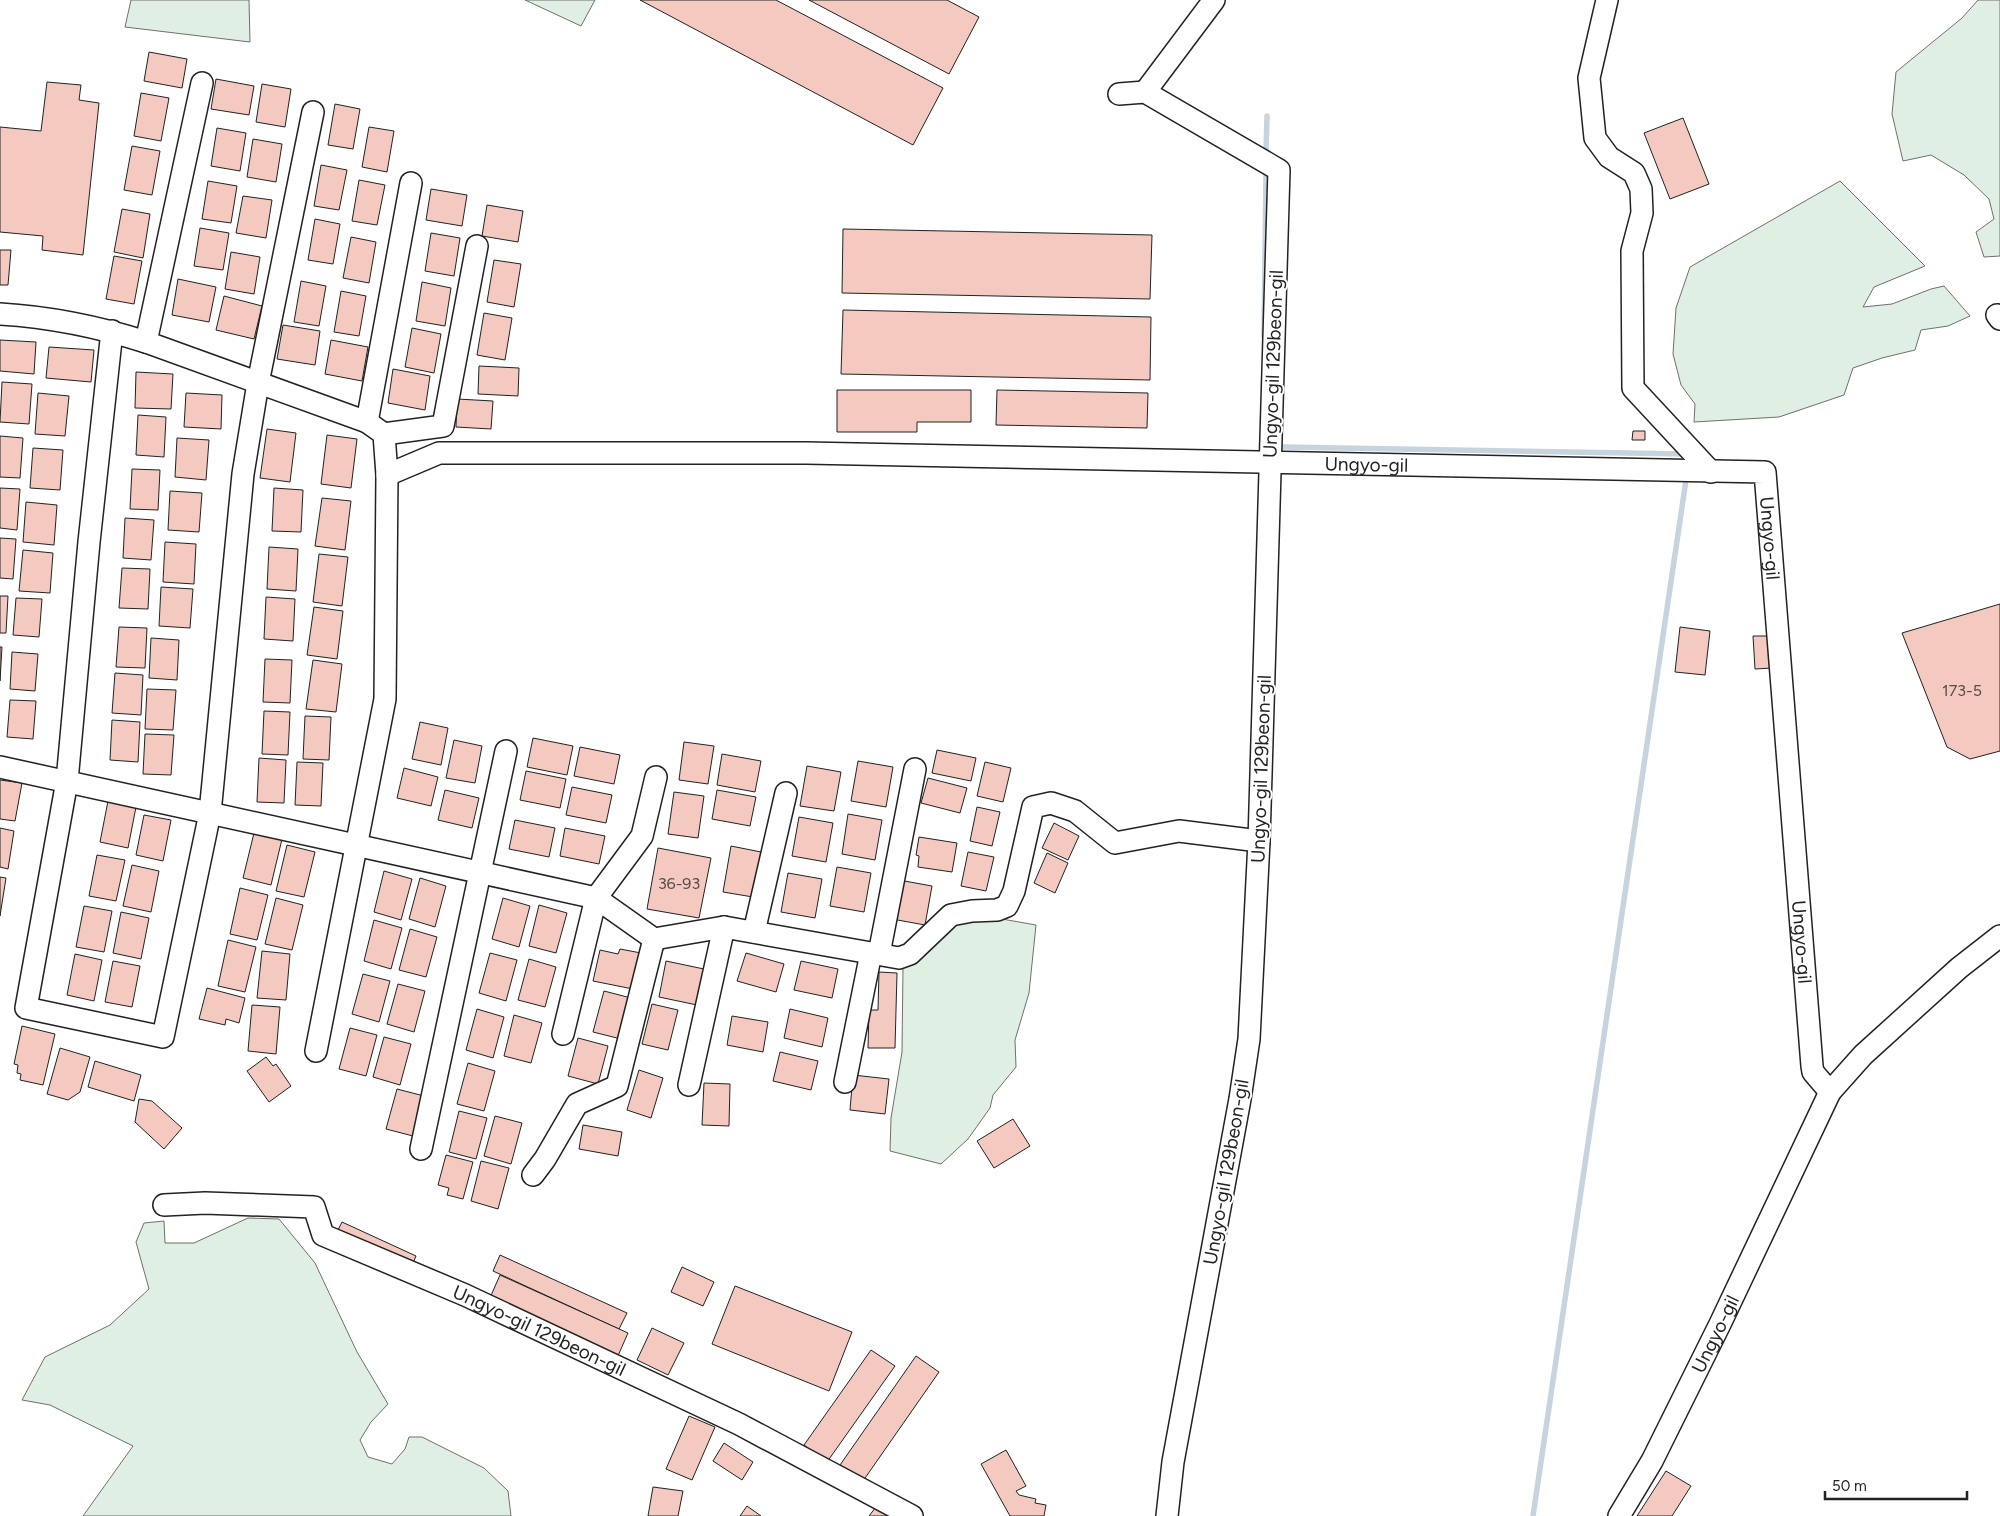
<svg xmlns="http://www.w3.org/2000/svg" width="2000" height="1516" viewBox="0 0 2000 1516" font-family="Figtree,sans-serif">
<rect width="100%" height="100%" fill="#fff"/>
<!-- green -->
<g fill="#e0efe3" stroke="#6f6f6f">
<path d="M131 0H249L250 42 125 27Z"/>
<path d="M525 0H595L581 26Z"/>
<path d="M1978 0H2000V256L1984 257 1976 232 1994 219 1989 199 1964 175 1931 155 1903 161 1892 114 1896 72 1962 18Z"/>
<path d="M1840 181 1925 266 1874 287 1863 307 1892 304 1931 289 1944 286 1970 316 1948 326 1921 330 1915 350 1882 358 1853 368 1844 395 1779 417 1694 422 1695 404 1681 385 1673 354 1676 308 1690 267Z"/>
<path d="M985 916 1036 925 1029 993 1015 1040 1016 1067 993 1095 990 1108 968 1139 941 1164 890 1151 891 1118 902 1052 903 967 950 927Z"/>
<path d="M248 1218 279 1219 315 1263 357 1352 388 1404 371 1422 360 1440 368 1457 392 1464 405 1449 409 1437H422L484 1468 508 1491 511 1516H83L133 1446 50 1405 22 1400 45 1357 110 1325 149 1289 136 1242 144 1223 164 1221 165 1243H194Z"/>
</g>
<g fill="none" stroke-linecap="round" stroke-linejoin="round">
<!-- stream -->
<g stroke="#c7d3dd" stroke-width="5.5">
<path d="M1266 152 1267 116"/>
<path d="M1264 336 1266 174"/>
<path d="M1283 447 1686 454"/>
<path d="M1533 1516 1686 480"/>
</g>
</g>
<!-- building -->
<g fill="#f3c9c0" stroke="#222">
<path d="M640 0H776L943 88 913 145Z"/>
<path d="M809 0H947L979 17 949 74Z"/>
<path d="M149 52 187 59 182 88 144 81Z"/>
<path d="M216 79 254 86 249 115 211 109Z"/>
<path d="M47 82 81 85 79 100 99 103 83 255 42 250 43 236 0 232V127L41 131Z"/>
<path d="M262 84 291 89 285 127 256 122Z"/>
<path d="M141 93 169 98 161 141 134 136Z"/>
<path d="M335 104 360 109 353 149 328 145Z"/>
<path d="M1683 118 1709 184 1670 199 1644 133Z"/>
<path d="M369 127 394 131 387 172 362 167Z"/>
<path d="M217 128 246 133 240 171 211 166Z"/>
<path d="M253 139 282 144 276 182 247 177Z"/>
<path d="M132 146 160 151 152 195 124 190Z"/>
<path d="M321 165 347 170 339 210 314 206Z"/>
<path d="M359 180 385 185 377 225 352 221Z"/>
<path d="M208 181 237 186 231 223 202 219Z"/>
<path d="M431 189 467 195 462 226 426 220Z"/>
<path d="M243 196 272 200 266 238 236 233Z"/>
<path d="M487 205 523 211 518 242 482 236Z"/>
<path d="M122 209 150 214 143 258 114 252Z"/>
<path d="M315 219 340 224 333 264 308 260Z"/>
<path d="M200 228 229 233 223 270 194 266Z"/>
<path d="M843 229 1152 235 1150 299 842 293Z"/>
<path d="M431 233 460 238 454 276 425 271Z"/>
<path d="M351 237 376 242 369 283 343 278Z"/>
<path d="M0 250H11L8 285H0Z"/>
<path d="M231 252 260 257 254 294 225 289Z"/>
<path d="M114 256 142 261 134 304 106 299Z"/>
<path d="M494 260 521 264 514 307 487 302Z"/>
<path d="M178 279 216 287 209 322 172 315Z"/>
<path d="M301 281 326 286 319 326 294 322Z"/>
<path d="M422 282 451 288 445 326 416 321Z"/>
<path d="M341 291 366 296 359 336 334 332Z"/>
<path d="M224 296 262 306 254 339 216 330Z"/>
<path d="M843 310 1151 317 1150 380 841 374Z"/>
<path d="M484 313 512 318 505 360 477 355Z"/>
<path d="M283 325 320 331 315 365 277 359Z"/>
<path d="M412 328 441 334 434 373 405 367Z"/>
<path d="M0 340 36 342 34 374 0 371Z"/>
<path d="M331 340 368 347 362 381 325 374Z"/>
<path d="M49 347 94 350 91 382 46 378Z"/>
<path d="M479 366 519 368 518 396 478 394Z"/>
<path d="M393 369 430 376 425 410 388 403Z"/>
<path d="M136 372 173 374 171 409 135 408Z"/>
<path d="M2 382 32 384 29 424 0 422Z"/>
<path d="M837 390H971V422H917V432H837Z"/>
<path d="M997 390 1148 393 1147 428 996 425Z"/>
<path d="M38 393 69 396 65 436 35 434Z"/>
<path d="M186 393 222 395 221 429 184 427Z"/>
<path d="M457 399 493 401 491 429 456 427Z"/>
<path d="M138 415 166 417 164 457 136 455Z"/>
<path d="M267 429 296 433 290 482 260 478Z"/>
<path d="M1633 431H1645V440H1632Z"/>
<path d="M327 435 357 439 351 488 321 484Z"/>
<path d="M0 436 23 438 20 478 0 477Z"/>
<path d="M177 438 209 440 206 480 175 477Z"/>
<path d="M33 448 63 450 60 490 30 488Z"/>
<path d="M132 469 160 470 158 510 130 509Z"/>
<path d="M0 488 20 489 17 530 0 528Z"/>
<path d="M274 488 303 490 301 532 272 531Z"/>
<path d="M170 491 202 493 199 532 168 530Z"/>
<path d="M322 498 351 501 345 550 315 546Z"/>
<path d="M26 502 57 505 54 545 23 542Z"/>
<path d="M125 518 154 520 151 560 123 558Z"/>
<path d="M0 538 16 539 13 579 0 578Z"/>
<path d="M165 542 196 544 194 584 163 582Z"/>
<path d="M269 547 298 549 296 591 267 589Z"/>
<path d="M23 550 53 553 50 593 19 591Z"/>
<path d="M319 554 348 557 342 606 313 602Z"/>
<path d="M122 568 150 569 148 609 119 608Z"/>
<path d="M161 587 193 589 190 628 159 626Z"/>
<path d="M0 596H8L6 633H0Z"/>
<path d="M266 597 295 599 293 641 264 639Z"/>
<path d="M16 598 42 599 39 637 13 635Z"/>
<path d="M2000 604V751L1970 759 1947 747 1902 633Z"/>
<path d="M314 607 343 611 337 659 307 655Z"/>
<path d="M119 627 147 628 145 668 116 667Z"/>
<path d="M1680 627 1710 631 1705 675 1675 672Z"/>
<path d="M1753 636H1771L1772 668 1755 669Z"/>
<path d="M151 638 179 640 177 680 149 678Z"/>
<path d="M0 647H2L0 681Z"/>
<path d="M12 652 38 654 35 691 10 689Z"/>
<path d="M265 659 292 660 290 703 263 702Z"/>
<path d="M313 660 342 664 336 712 306 709Z"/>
<path d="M115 673 143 675 141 715 112 713Z"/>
<path d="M147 689 176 690 173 730 145 729Z"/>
<path d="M10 700 36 701 33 739 7 737Z"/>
<path d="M264 711 290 712 288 755 262 754Z"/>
<path d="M305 716 331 717 329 760 303 759Z"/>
<path d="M112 720 140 722 138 762 110 760Z"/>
<path d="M420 722 448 728 441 765 412 759Z"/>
<path d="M145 734 174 735 171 775 143 774Z"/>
<path d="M533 738 573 746 567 775 527 767Z"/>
<path d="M454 740 482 746 475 783 446 778Z"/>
<path d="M684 742 714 746 708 784 679 780Z"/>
<path d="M580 747 620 755 614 784 574 776Z"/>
<path d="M937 750 976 758 971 781 932 773Z"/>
<path d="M722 754 761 761 755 792 717 785Z"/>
<path d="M259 758 286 760 284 803 257 802Z"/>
<path d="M858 761 893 767 886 807 851 801Z"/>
<path d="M297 762 323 763 321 806 295 805Z"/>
<path d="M985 762 1011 768 1003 802 977 796Z"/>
<path d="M807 766 841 772 834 811 800 806Z"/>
<path d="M404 768 438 777 431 806 397 798Z"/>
<path d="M526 771 566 779 560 808 520 800Z"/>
<path d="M928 778 967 788 960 813 921 803Z"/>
<path d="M0 780 22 783 15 821 0 819Z"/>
<path d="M572 787 612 795 606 823 566 815Z"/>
<path d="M445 790 479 798 472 828 438 820Z"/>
<path d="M717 790 756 797 750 826 712 819Z"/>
<path d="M674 792 704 796 698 838 668 834Z"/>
<path d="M108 801 136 807 128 848 100 842Z"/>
<path d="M977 807 1000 812 992 846 970 841Z"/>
<path d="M848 814 882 820 875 860 842 854Z"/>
<path d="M144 815 171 820 163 861 136 855Z"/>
<path d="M799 817 833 823 826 862 792 856Z"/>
<path d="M515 820 555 828 549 857 509 849Z"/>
<path d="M1054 823 1079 836 1068 860 1042 848Z"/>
<path d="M0 828 14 831 8 869 0 867Z"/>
<path d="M565 828 605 836 599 864 560 856Z"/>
<path d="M254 833 282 839 271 885 243 878Z"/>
<path d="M919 837 957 843 952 872 918 867 919 856 916 855Z"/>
<path d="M287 845 315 852 304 897 276 891Z"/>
<path d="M731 846 761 852 753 897 723 892Z"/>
<path d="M658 848 711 858 699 918 647 909Z"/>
<path d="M968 852 994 857 986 891 961 886Z"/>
<path d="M1047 853 1068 863 1055 893 1034 883Z"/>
<path d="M97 855 125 860 116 901 89 896Z"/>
<path d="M132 865 159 871 151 912 123 906Z"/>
<path d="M837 867 871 873 864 912 830 906Z"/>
<path d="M384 871 412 879 401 920 374 912Z"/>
<path d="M788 873 822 879 815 918 781 912Z"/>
<path d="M0 877 6 878 0 916Z"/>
<path d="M420 878 446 886 435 927 409 919Z"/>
<path d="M899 880 932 886 925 925 892 919Z"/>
<path d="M240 888 268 895 257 940 230 934Z"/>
<path d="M276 898 303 905 292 950 265 944Z"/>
<path d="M503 898 530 906 519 947 492 939Z"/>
<path d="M539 905 567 913 556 953 529 946Z"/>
<path d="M84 906 112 911 104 952 76 947Z"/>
<path d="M121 912 149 918 141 959 113 953Z"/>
<path d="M374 920 402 928 391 969 364 961Z"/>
<path d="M410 929 437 937 426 977 399 970Z"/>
<path d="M228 940 256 947 245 992 218 986Z"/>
<path d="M620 949 641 953 633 989 593 981 600 950 618 954Z"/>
<path d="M262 951 290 954 286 1000 257 998Z"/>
<path d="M490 953 517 960 506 1001 479 993Z"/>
<path d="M746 953 784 964 776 992 737 981Z"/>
<path d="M75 954 102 960 94 1001 67 995Z"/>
<path d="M529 959 556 967 545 1007 518 1000Z"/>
<path d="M113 961 140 966 132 1007 105 1002Z"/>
<path d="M666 961 704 969 697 1005 659 997Z"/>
<path d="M801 961 838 969 832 998 794 990Z"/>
<path d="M879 972 897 973 895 1048H868L869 1010H878Z"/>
<path d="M363 974 390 981 379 1022 352 1014Z"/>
<path d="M398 984 425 991 414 1032 387 1024Z"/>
<path d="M207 988 245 998 239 1023 226 1019 225 1025 199 1019Z"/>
<path d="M604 991 631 998 621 1039 593 1032Z"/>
<path d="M652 1004 678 1010 668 1050 642 1044Z"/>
<path d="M252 1005 280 1007 276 1054 248 1051Z"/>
<path d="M477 1009 504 1017 493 1058 466 1050Z"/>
<path d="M790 1009 828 1018 822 1047 784 1038Z"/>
<path d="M514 1015 542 1023 531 1063 504 1056Z"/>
<path d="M732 1016 768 1022 763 1052 727 1045Z"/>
<path d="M22 1026 55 1034 43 1085 20 1080 21 1074 17 1073 18 1065 14 1064Z"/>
<path d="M350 1028 377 1035 366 1076 339 1069Z"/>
<path d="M384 1037 411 1044 400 1085 373 1077Z"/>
<path d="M578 1038 608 1046 598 1084 568 1076Z"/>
<path d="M60 1048 90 1057 80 1092 68 1100 47 1094Z"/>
<path d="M780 1052 818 1061 811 1090 773 1081Z"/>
<path d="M266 1057 273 1066 276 1064 291 1086 269 1102 247 1071Z"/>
<path d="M95 1061 141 1075 134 1101 88 1087Z"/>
<path d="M468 1063 495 1071 484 1111 457 1104Z"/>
<path d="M639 1070 663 1078 651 1118 627 1110Z"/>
<path d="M853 1075 889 1079 885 1114 850 1110Z"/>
<path d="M704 1083 730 1084 729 1126 702 1125Z"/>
<path d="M397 1089 424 1096 413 1136 386 1129Z"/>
<path d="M139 1099 152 1101 182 1128 164 1149 135 1122Z"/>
<path d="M459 1111 487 1118 476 1159 449 1152Z"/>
<path d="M495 1116 522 1123 511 1164 484 1156Z"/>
<path d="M1013 1119 1030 1146 994 1168 977 1141Z"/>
<path d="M583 1125 622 1132 618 1156 579 1149Z"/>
<path d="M446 1155 473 1162 463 1199 447 1195 449 1188 438 1185Z"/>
<path d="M481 1161 509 1168 498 1209 471 1201Z"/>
<path d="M342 1222 416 1256 411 1268 336 1234Z"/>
<path d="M500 1255 627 1313 619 1329 493 1271Z"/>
<path d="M682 1267 714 1282 703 1306 671 1292Z"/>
<path d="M500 1275 628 1333 617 1358 489 1300Z"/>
<path d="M735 1286 852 1332 829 1391 712 1344Z"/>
<path d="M652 1328 684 1343 668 1375 637 1360Z"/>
<path d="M871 1350 895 1366 827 1462 804 1445Z"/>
<path d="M916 1356 939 1372 863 1481 840 1465Z"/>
<path d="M689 1416 715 1427 692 1480 666 1469Z"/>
<path d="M724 1443 753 1462 742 1480 713 1461Z"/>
<path d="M1006 1450 1026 1486 1016 1491 1019 1495 1036 1499 1035 1503 1046 1505 1044 1516H1010L981 1464Z"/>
<path d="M1666 1471 1691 1486 1672 1516H1637Z"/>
<path d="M653 1487 683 1491 678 1516H648Z"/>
<path d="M879 1503 895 1516H869Z"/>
<path d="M747 1506 761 1516H740Z"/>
</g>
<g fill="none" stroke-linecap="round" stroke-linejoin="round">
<defs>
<g id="minor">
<path d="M1607 0 1589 78 1595 138 1609 157 1634 173 1641 189 1642 213 1632 251 1633 388 1711 472"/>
<path d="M1145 92 1214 0"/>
<path d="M1119 94 1145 92 1279 170 1259 841 1249 1039 1240 1099 1173 1462 1167 1516"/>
<path d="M0 314C50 317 99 327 146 342L367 422 384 434 387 475 385 699 316 1051"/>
<path d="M1997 315 2000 319"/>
<path d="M112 331 89 542 67 781 26 1008 163 1037 210 813 243 474 258 383 313 112"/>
<path d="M146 342 202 83"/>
<path d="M367 422 411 183"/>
<path d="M384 434 443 426 477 246"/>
<path id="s1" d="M387 475 439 453H806L1765 472 1812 1066 1813 1072 1830 1092"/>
<path d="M0 767 596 898 654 939 724 927 899 958 910 954 951 915 972 911 997 910 1007 906 1014 891 1033 807 1051 803 1075 811 1115 843 1179 831 1259 841"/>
<path d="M754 932 786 793"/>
<path d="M879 954 915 769"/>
<path d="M563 1034 596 898 642 836 656 777"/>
<path d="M845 1082 871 953"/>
<path d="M689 1085 724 927"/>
<path d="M421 1149 506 751"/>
<path d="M533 1175 545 1159 577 1104 617 1086 654 939"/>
<path id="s2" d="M164 1205 205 1203 314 1207 323 1235 465 1295 739 1424 912 1516"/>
<path id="s3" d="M1619 1516 1652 1461 1720 1324 1830 1092 1863 1055 1959 968 2000 936"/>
</g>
</defs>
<!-- minor casing -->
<use href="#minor" stroke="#222" stroke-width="24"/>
<!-- minor -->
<use href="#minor" stroke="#fff" stroke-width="21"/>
</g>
<g text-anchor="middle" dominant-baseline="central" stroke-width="4" stroke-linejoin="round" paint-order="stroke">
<!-- number labels -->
<g font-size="16" fill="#564c4a">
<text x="1962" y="690">173-5</text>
<text x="679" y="883">36-93</text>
</g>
<!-- street labels -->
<g font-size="19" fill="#222" stroke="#fff">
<text transform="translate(1273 364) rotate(-88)">Ungyo-gil 129beon-gil</text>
<text stroke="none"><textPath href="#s1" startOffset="984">Ungyo-gil</textPath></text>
<text stroke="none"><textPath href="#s1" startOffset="1449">Ungyo-gil</textPath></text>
<text transform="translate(1261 769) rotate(-88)">Ungyo-gil 129beon-gil</text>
<text stroke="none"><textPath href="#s1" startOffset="1854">Ungyo-gil</textPath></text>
<text transform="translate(1226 1172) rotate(-80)">Ungyo-gil 129beon-gil</text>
<text stroke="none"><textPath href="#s2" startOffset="416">Ungyo-gil 129beon-gil</textPath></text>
<text stroke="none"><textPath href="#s3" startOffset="206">Ungyo-gil</textPath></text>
</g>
</g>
<!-- scale -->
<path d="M1825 1491v8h142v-8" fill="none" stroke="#222222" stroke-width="2.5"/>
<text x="1832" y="1491" font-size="15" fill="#222222" stroke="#ffffff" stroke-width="4" paint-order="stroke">50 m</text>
</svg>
